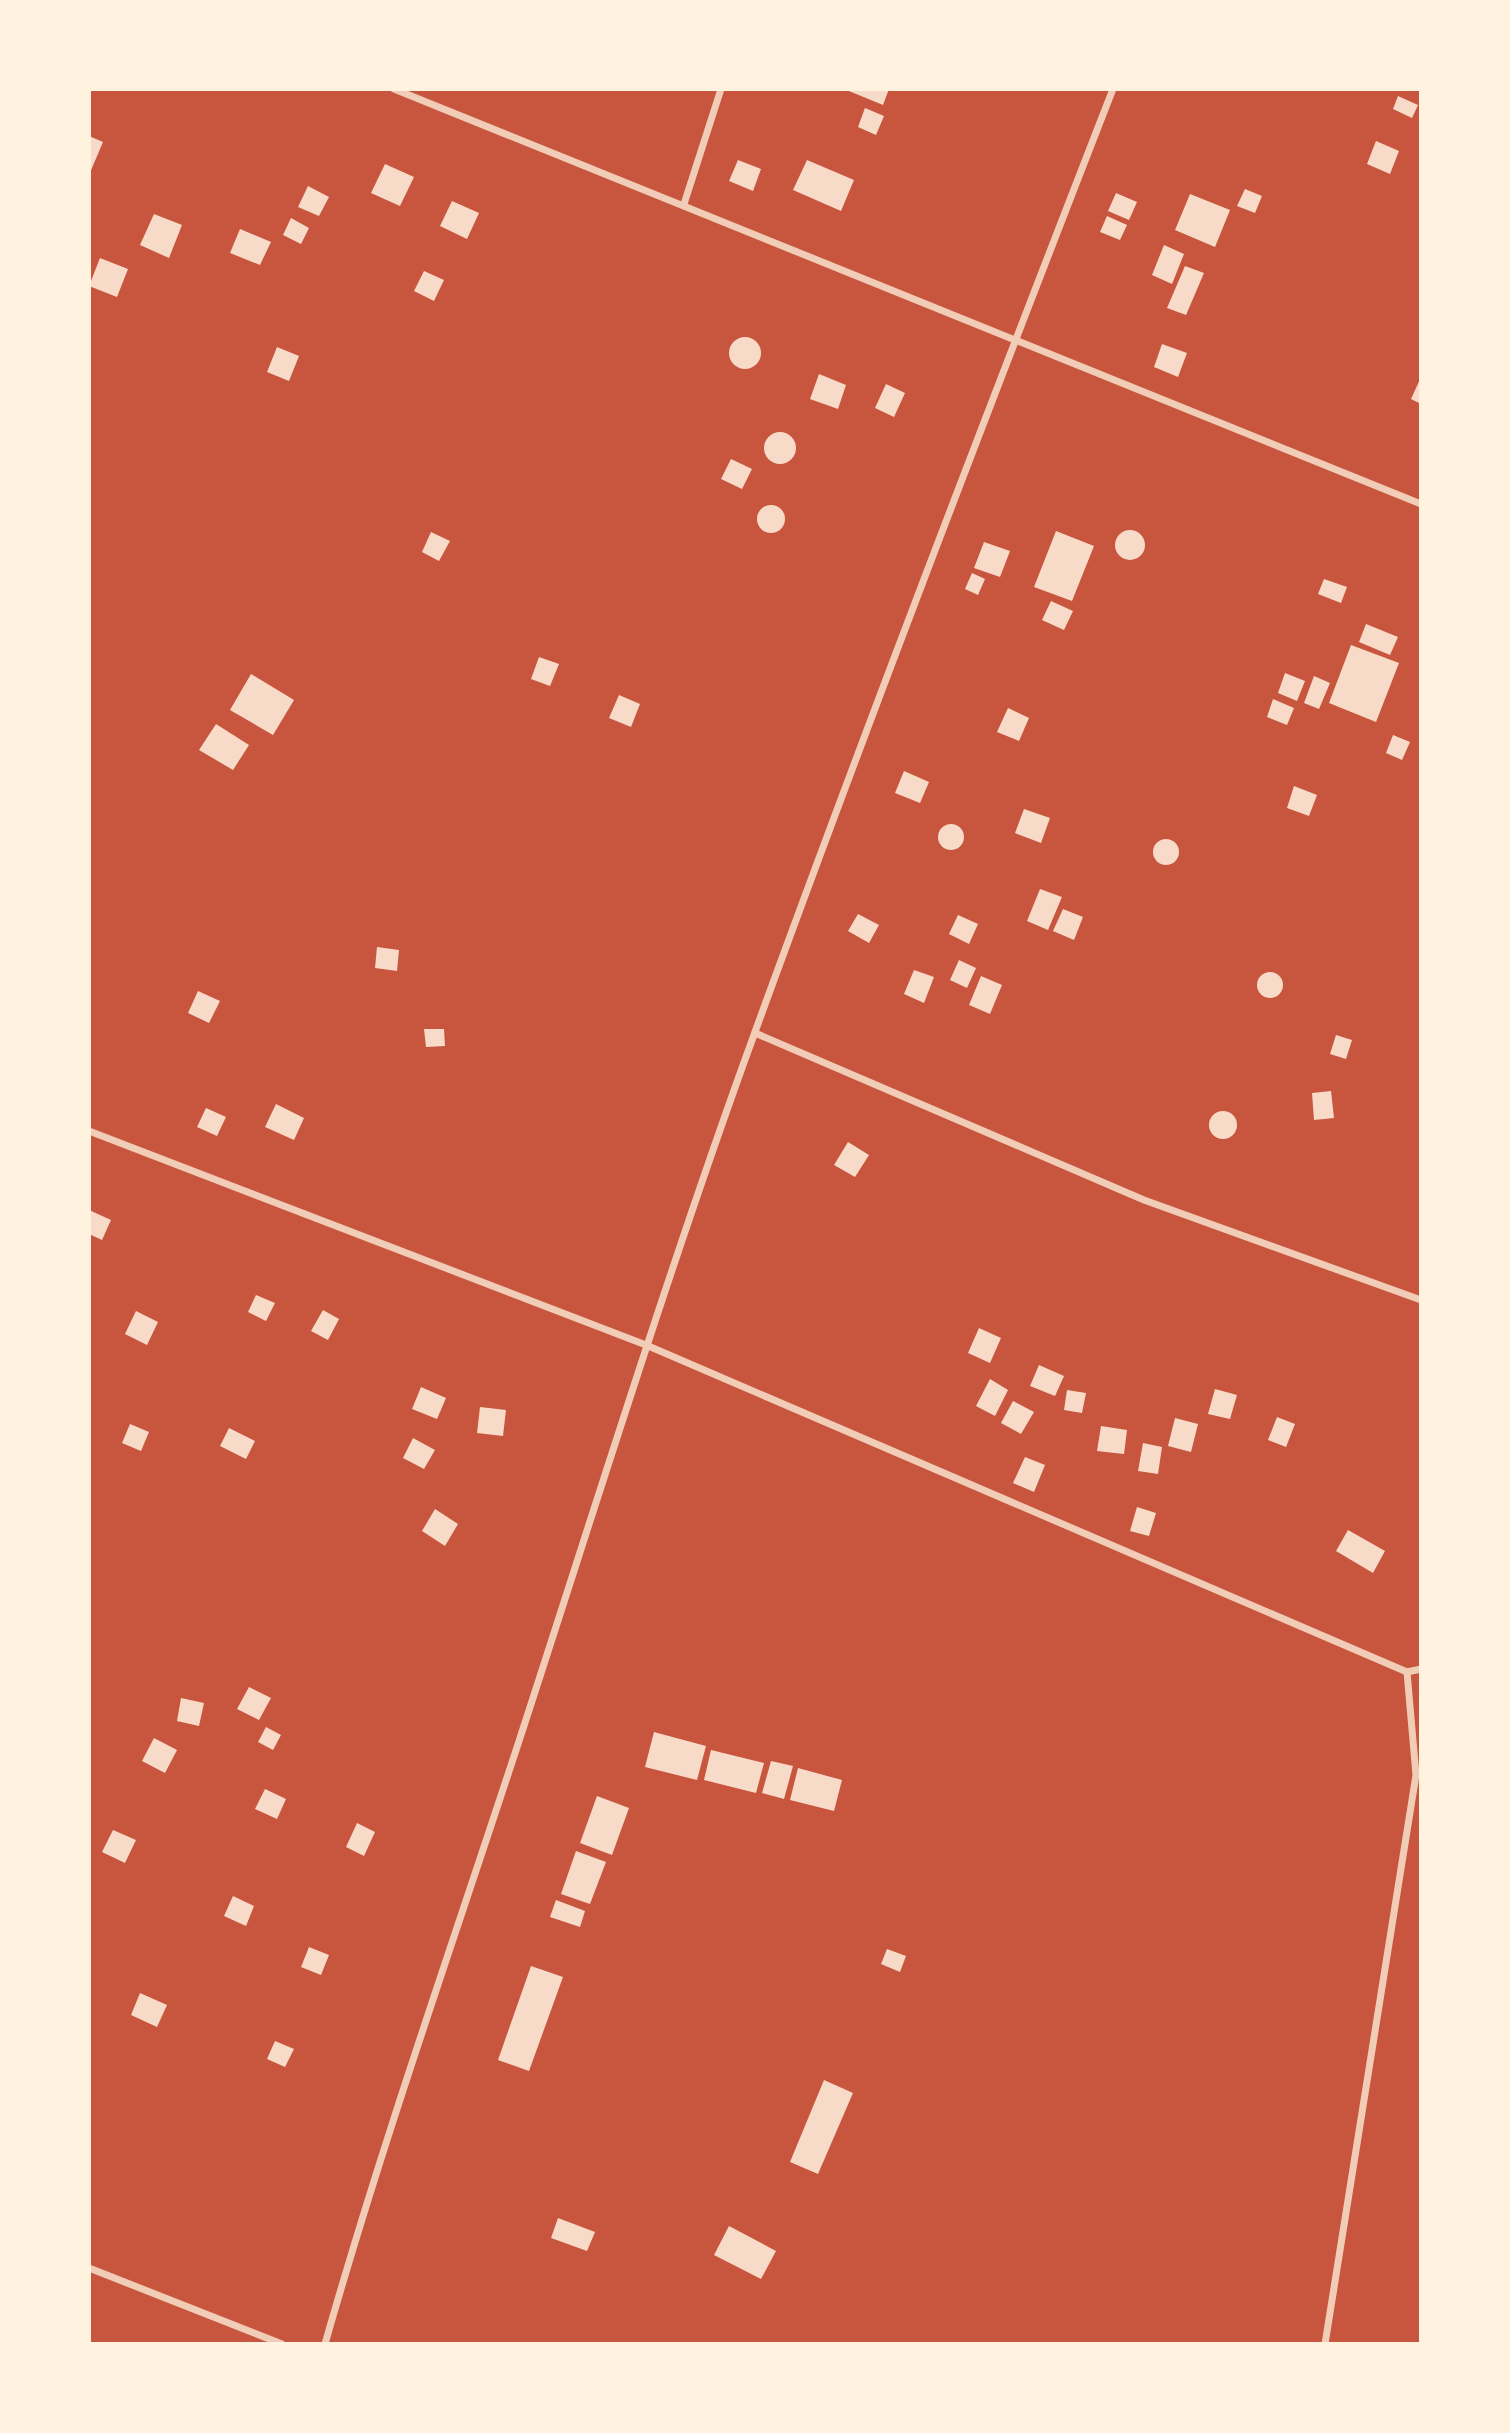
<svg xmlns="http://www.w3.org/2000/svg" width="1510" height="2433" viewBox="0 0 1510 2433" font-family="Quicksand,sans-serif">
<rect width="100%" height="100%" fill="#c8553d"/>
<!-- building -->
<g fill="#f7dbc8">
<path d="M844 89H889L883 105Z"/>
<path d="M1398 96 1418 105 1412 118 1393 109Z"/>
<path d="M865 108 884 116 876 135 858 127Z"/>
<path d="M89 136 103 142 89 175Z"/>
<path d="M1376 141 1399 151 1390 174 1367 164Z"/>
<path d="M738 160 761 169 753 191 729 181Z"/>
<path d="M807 160 854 180 841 211 793 190Z"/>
<path d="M385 164 414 177 400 206 371 193Z"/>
<path d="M308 186 329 197 319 216 298 207Z"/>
<path d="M1245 189 1262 196 1255 213 1237 206Z"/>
<path d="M1116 193 1137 202 1129 220 1108 211Z"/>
<path d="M1190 194 1230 210 1215 247 1175 230Z"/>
<path d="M452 201 479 213 467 239 440 226Z"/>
<path d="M154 214 182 225 169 258 140 245Z"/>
<path d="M1107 216 1127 225 1120 240 1100 232Z"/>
<path d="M291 218 309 228 301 244 283 235Z"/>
<path d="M240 229 271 242 260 265 230 253Z"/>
<path d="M1164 245 1184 254 1172 284 1152 275Z"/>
<path d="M100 258 128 269 117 297 89 286Z"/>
<path d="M1185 266 1204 273 1186 315 1167 308Z"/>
<path d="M424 271 444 280 434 301 414 291Z"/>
<circle cx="745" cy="353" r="16"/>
<path d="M1162 344 1187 353 1178 377 1154 367Z"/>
<path d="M277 347 299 356 289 381 267 372Z"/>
<path d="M819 374 846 385 838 409 810 399Z"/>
<path d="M1421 377V404L1411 399Z"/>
<path d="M886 384 905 393 894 417 875 408Z"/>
<circle cx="780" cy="448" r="16"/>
<path d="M731 459 752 469 742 489 721 479Z"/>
<circle cx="771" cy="519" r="14"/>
<circle cx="1130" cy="545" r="15"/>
<path d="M1056 531 1094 546 1072 601 1034 587Z"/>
<path d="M431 532 450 541 439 561 422 552Z"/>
<path d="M984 542 1010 551 1000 577 974 568Z"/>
<path d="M972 573 985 579 978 595 965 589Z"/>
<path d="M1324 579 1347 587 1341 603 1318 594Z"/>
<path d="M1051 601 1073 611 1064 630 1042 620Z"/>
<path d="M1366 624 1398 637 1390 655 1359 642Z"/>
<path d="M1351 645 1399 663 1376 722 1329 703Z"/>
<path d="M539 657 559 664 550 686 531 679Z"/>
<path d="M1285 673 1305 681 1297 701 1278 693Z"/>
<path d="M251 674 294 700 273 735 230 710Z"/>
<path d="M1314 676 1330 683 1319 709 1304 703Z"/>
<path d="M619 695 640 704 631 727 609 718Z"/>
<path d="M1273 699 1294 708 1287 725 1267 717Z"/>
<path d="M1008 708 1029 718 1019 741 997 732Z"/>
<path d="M216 724 249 745 233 770 199 750Z"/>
<path d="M1393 735 1410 742 1402 760 1386 753Z"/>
<path d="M904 771 929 782 920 803 895 793Z"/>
<path d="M1294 786 1317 795 1309 816 1287 808Z"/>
<path d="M1024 809 1050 818 1041 843 1015 833Z"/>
<circle cx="951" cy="837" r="13"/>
<circle cx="1166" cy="852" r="13"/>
<path d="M1040 889 1062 897 1048 930 1027 921Z"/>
<path d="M1063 909 1083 917 1074 940 1053 931Z"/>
<path d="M858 914 879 925 869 943 848 931Z"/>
<path d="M958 915 978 924 969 944 949 934Z"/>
<path d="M377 947 399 950 397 971 375 968Z"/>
<path d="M959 960 976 968 967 988 950 980Z"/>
<path d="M914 970 934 977 924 1003 904 994Z"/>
<circle cx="1270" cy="985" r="13"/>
<path d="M981 976 1002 985 990 1014 969 1005Z"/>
<path d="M198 991 220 1001 209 1023 188 1013Z"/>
<path d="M424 1029H444L445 1046 426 1047Z"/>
<path d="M1336 1035 1352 1040 1346 1059 1330 1054Z"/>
<path d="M1331 1091 1334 1118 1314 1120 1312 1093Z"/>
<path d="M276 1104 304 1118 294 1140 265 1127Z"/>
<path d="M206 1108 226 1117 217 1136 197 1127Z"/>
<circle cx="1223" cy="1125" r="14"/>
<path d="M848 1142 869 1155 855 1177 834 1165Z"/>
<path d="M89 1210 111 1220 102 1240 89 1234Z"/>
<path d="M256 1295 275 1303 266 1321 248 1312Z"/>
<path d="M323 1310 339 1319 328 1340 311 1331Z"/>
<path d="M136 1311 158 1322 147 1345 125 1334Z"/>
<path d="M979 1328 1001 1338 990 1363 968 1353Z"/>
<path d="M1039 1365 1064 1376 1055 1396 1030 1386Z"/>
<path d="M990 1379 1008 1390 995 1416 976 1406Z"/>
<path d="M421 1387 446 1398 437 1419 412 1409Z"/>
<path d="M1215 1389 1237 1395 1230 1419 1208 1414Z"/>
<path d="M1067 1390 1086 1393 1082 1413 1064 1410Z"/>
<path d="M1013 1401 1034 1412 1021 1434 1001 1423Z"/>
<path d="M480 1407 506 1410 503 1436 477 1433Z"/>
<path d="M1277 1417 1295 1424 1286 1447 1268 1440Z"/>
<path d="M1175 1418 1198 1424 1191 1452 1168 1446Z"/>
<path d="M130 1424 149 1432 141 1451 122 1443Z"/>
<path d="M1101 1426 1127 1430 1124 1454 1097 1451Z"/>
<path d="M229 1428 255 1441 246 1459 220 1446Z"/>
<path d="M413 1438 435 1450 424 1469 403 1458Z"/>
<path d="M1143 1443 1162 1447 1158 1474 1138 1471Z"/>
<path d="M1025 1457 1045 1465 1034 1492 1013 1483Z"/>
<path d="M1137 1507 1156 1513 1149 1536 1130 1531Z"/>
<path d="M435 1509 458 1524 445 1546 422 1531Z"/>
<path d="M1348 1530 1385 1551 1373 1573 1336 1551Z"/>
<path d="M249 1687 271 1698 259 1720 237 1709Z"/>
<path d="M181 1698 204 1703 199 1726 177 1721Z"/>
<path d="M266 1727 281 1735 273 1750 258 1742Z"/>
<path d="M654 1732 706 1746 697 1780 645 1767Z"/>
<path d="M154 1738 177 1750 165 1773 142 1761Z"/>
<path d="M711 1750 764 1763 756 1793 704 1780Z"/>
<path d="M771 1761 793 1766 784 1799 762 1793Z"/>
<path d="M798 1768 842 1780 834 1811 790 1800Z"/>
<path d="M265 1789 286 1799 277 1819 255 1809Z"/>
<path d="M597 1796 629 1808 612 1855 580 1843Z"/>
<path d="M357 1823 375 1832 364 1856 346 1847Z"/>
<path d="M113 1830 136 1840 125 1863 102 1852Z"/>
<path d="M576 1851 606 1862 590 1904 561 1894Z"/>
<path d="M233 1896 254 1906 246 1926 224 1916Z"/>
<path d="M556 1900 585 1911 580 1927 550 1917Z"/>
<path d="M309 1947 329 1955 321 1975 301 1967Z"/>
<path d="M887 1949 906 1956 900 1972 881 1964Z"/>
<path d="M531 1966 563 1977 529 2071 498 2060Z"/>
<path d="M140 1993 167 2005 157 2027 131 2015Z"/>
<path d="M275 2041 294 2049 285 2067 267 2059Z"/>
<path d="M824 2080 853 2093 818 2174 790 2162Z"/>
<path d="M558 2218 595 2232 587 2251 551 2238Z"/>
<path d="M729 2226 776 2251 761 2279 714 2255Z"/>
</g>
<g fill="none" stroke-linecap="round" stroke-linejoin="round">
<!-- minor -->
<g stroke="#f1ccb7" stroke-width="7">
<path d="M394 89 1421 504"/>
<path d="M684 204 721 89"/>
<path d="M755 1033 1144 1200 1421 1300"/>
<path d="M89 1131 646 1345 1407 1672 1421 1669"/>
<path d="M89 2268 282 2344"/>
<path d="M325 2344C383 2140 454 1940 520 1738 597 1502 670 1265 755 1032 870 716 991 402 1113 89"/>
<path d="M1325 2344 1416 1775 1407 1672"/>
</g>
</g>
<!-- border -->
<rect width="1510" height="2433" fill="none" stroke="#fff3e0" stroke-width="182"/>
</svg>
